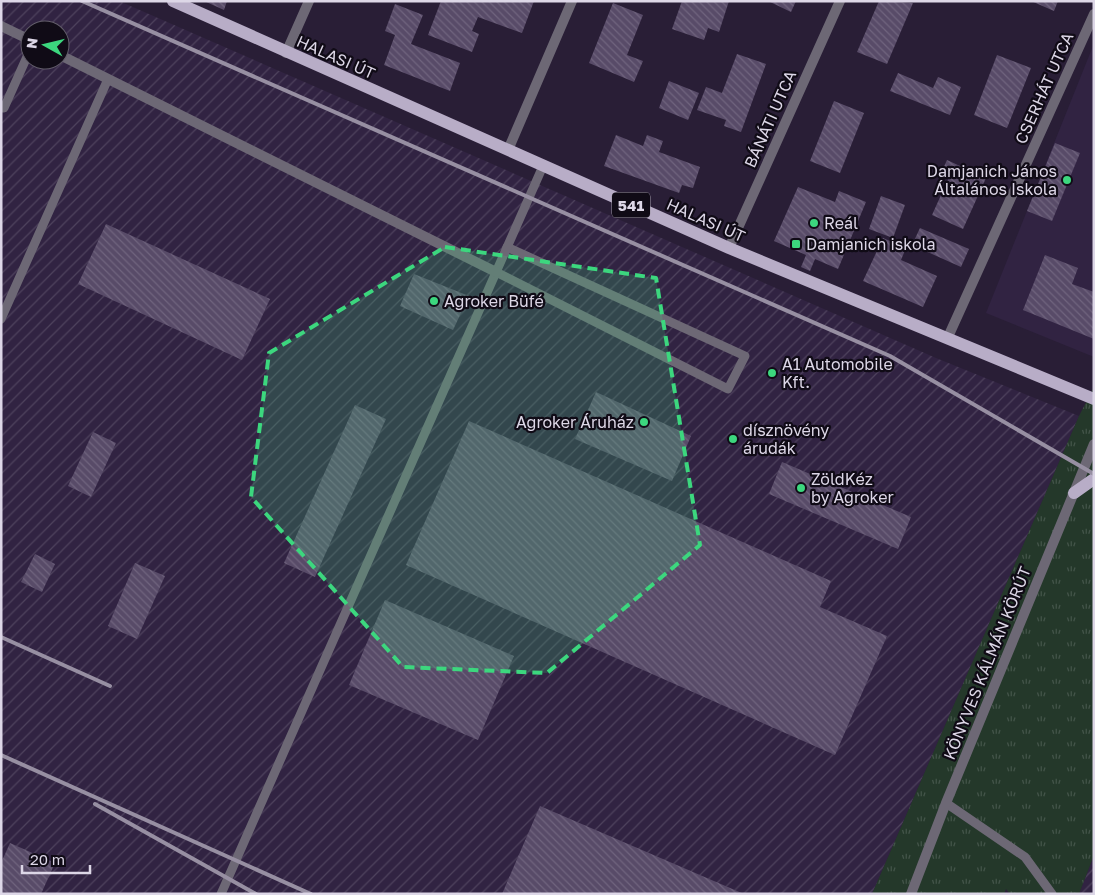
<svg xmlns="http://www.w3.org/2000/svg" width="1095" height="895" viewBox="0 0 1095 895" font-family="'Golos Text',sans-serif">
<defs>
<pattern id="industrial-furrows" width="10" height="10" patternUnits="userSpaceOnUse" patternTransform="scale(1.25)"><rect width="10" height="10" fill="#312342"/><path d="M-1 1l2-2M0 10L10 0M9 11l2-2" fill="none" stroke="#4e425d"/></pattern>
<pattern id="grass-tufts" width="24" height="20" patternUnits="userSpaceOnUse" patternTransform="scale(1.25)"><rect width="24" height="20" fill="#24382a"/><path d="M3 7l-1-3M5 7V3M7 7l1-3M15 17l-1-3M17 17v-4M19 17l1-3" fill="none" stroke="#435449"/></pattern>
<pattern id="building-back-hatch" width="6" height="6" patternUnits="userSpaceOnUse" patternTransform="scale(1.25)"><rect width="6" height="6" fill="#584b68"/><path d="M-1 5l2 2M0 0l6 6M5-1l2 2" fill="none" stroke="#70647e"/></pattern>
</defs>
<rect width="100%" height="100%" fill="#291e36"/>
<!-- built -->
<path fill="#312342" d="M1093 46H1094V357L986 313Z"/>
<!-- industrial -->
<g fill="url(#industrial-furrows)" fill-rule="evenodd">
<path d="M1 1H119L936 358 1079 416 872 894H1ZM30 30H60V60H30Z"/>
<path d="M1094 855V894H1079Z"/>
</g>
<!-- grass -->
<path fill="url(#grass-tufts)" d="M1094 387V855L1079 894H1010L1006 889 1004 894H872L1079 416Z"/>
<!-- building -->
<g fill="url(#building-back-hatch)">
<path d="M204 1H227L224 10Z"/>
<path d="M441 1H534L522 33 478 17 472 31 479 34 472 52 428 35Z"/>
<path d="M682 1H729L719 32 708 28 704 40 672 29Z"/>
<path d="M768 1H796L791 12Z"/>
<path d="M879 1 913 3 887 64 857 52Z"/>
<path d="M1031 1H1058L1054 11Z"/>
<path d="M613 3 643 15 627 55 643 61 634 82 589 63Z"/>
<path d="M395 4 423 15 411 44 460 63 450 91 384 65 395 35 385 31Z"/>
<path d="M737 54 766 64 741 132 724 126 726 120 697 110 706 87 722 93Z"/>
<path d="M997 55 1031 68 1007 128 974 115Z"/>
<path d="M898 73 933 88 938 77 961 87 950 115 890 91Z"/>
<path d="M669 81 699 93 688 120 659 108Z"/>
<path d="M834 101 864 113 840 173 810 161Z"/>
<path d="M616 135 643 146 647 135 663 141 659 152 700 167 693 188 682 185 679 193 604 166Z"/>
<path d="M1055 143 1080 153 1052 221 1027 211Z"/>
<path d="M947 160 986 178 963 229 932 215 950 175 942 171Z"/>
<path d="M798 187 835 202 839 191 866 202 838 269 815 259 810 271 801 267 806 255 774 241Z"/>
<path d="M881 196 905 205 893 238 869 229Z"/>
<path d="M106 224 270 299 242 360 78 284Z"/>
<path d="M920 228 969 249 961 267 912 245Z"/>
<path d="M883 238 906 248 901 260 937 276 923 307 863 281Z"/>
<path d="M1045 255 1078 268 1072 284 1094 292V339L1023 310Z"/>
<path d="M414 274 469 296 453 330 400 306Z"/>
<path d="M596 392 691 436 672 481 575 439Z"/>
<path d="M355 405 386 419 315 577 284 563Z"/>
<path d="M469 421 831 581 820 607 887 636 835 755 406 565Z"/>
<path d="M93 432 116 443 91 497 68 486Z"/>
<path d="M782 462 911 517 898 549 769 494Z"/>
<path d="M35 554 55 564 42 592 21 582Z"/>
<path d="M135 563 165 576 137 639 108 626Z"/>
<path d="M385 600 514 656 478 740 349 685Z"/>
<path d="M540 806 744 894H502Z"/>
<path d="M10 843 55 863 41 894H1V863Z"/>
</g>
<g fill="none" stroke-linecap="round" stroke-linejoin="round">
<!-- service -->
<g stroke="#6d6875" stroke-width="9">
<path d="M1 108H4L30 50"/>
<path d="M496 272 728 389 745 356 507 247"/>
<path d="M1 319 108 79"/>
<path d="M946 803 1025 857 1052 894"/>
<path d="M221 894 543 166"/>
</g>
<!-- minor -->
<g stroke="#6d6875" stroke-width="10">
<path d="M1 26 30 40"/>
<path d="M286 53 309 1"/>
<path d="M60 55 496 272"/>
<path d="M508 150 572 1"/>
<path d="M729 248 840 1"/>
<path d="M948 337 1094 14"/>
</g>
<!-- tertiary -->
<path stroke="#6d6875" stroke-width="10" d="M911 894 946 803 1094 444"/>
<!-- primary -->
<g stroke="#b8adc7" stroke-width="12">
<path d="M173 1 729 248 1094 399"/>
<path d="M1074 493 1094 479"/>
</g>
<!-- rail -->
<g stroke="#978fa2" stroke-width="4">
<path d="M82 1 890 356 1094 474"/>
<path d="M1 637 110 686"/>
<path d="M1 755 311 894"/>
<path d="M95 804 256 894"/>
</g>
</g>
<!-- marked area -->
<path fill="#3cd77e" fill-opacity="0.2" stroke="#3cd77e" stroke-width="4" stroke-dasharray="10 6" stroke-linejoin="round" d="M445 247 656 278 700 545 547 673 403 667 251 497 269 353Z"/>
<!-- markers -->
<g fill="#3cd77e" stroke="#100b16" stroke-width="2">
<circle cx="1067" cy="180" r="5"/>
<circle cx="814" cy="223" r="5"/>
<rect x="791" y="239" width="10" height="10" rx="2.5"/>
<circle cx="434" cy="301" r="5"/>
<circle cx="772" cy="373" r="5"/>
<circle cx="644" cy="422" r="5"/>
<circle cx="733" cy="439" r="5"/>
<circle cx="801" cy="488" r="5"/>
</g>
<g text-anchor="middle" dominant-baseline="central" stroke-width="4.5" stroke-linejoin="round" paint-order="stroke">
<!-- shield labels -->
<rect fill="#100b16" stroke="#a09aa8" stroke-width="1" x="612" y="192.5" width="38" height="25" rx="4"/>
<g font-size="15" font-weight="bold" fill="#ddd7e7">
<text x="631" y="205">541</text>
</g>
<!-- street labels -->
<g font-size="16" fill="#ddd7e7" stroke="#100b16">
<text transform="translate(336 57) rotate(24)">HALASI ÚT</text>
<text transform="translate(1044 88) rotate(-66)">CSERHÁT UTCA</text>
<text transform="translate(770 119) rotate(-66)">BÁNÁTI UTCA</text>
<text transform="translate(706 220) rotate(24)">HALASI ÚT</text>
<text transform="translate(987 663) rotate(-68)">KÖNYVES KÁLMÁN KÖRÚT</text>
</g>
<!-- poi labels -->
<g font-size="16" fill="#ddd7e7" stroke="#100b16" text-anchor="start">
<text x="1057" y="171" text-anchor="end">Damjanich János<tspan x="1057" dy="18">Általános Iskola</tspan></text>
<text x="824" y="223">Reál</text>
<text x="806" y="244">Damjanich iskola</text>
<text x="444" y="301">Agroker Büfé</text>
<text x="782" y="364">A1 Automobile<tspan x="782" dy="18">Kft.</tspan></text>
<text x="634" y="422" text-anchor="end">Agroker Áruház</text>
<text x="743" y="430">dísznövény<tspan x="743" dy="18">árudák</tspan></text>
<text x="811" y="479">ZöldKéz<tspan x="811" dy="18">by Agroker</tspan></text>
</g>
</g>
<!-- border -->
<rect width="1095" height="895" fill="none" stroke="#ddd7e7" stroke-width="5"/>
<!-- north arrow -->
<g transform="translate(45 45) rotate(278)"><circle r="24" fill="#100b16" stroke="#625d6a"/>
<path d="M0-4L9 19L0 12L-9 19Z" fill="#3cd77e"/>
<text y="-8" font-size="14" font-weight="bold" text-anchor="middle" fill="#ddd7e7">N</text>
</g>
<!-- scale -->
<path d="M22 865v8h68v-8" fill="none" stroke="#ddd7e7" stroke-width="2.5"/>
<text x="30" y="865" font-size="15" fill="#ddd7e7" stroke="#100b16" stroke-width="4" paint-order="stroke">20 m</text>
</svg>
